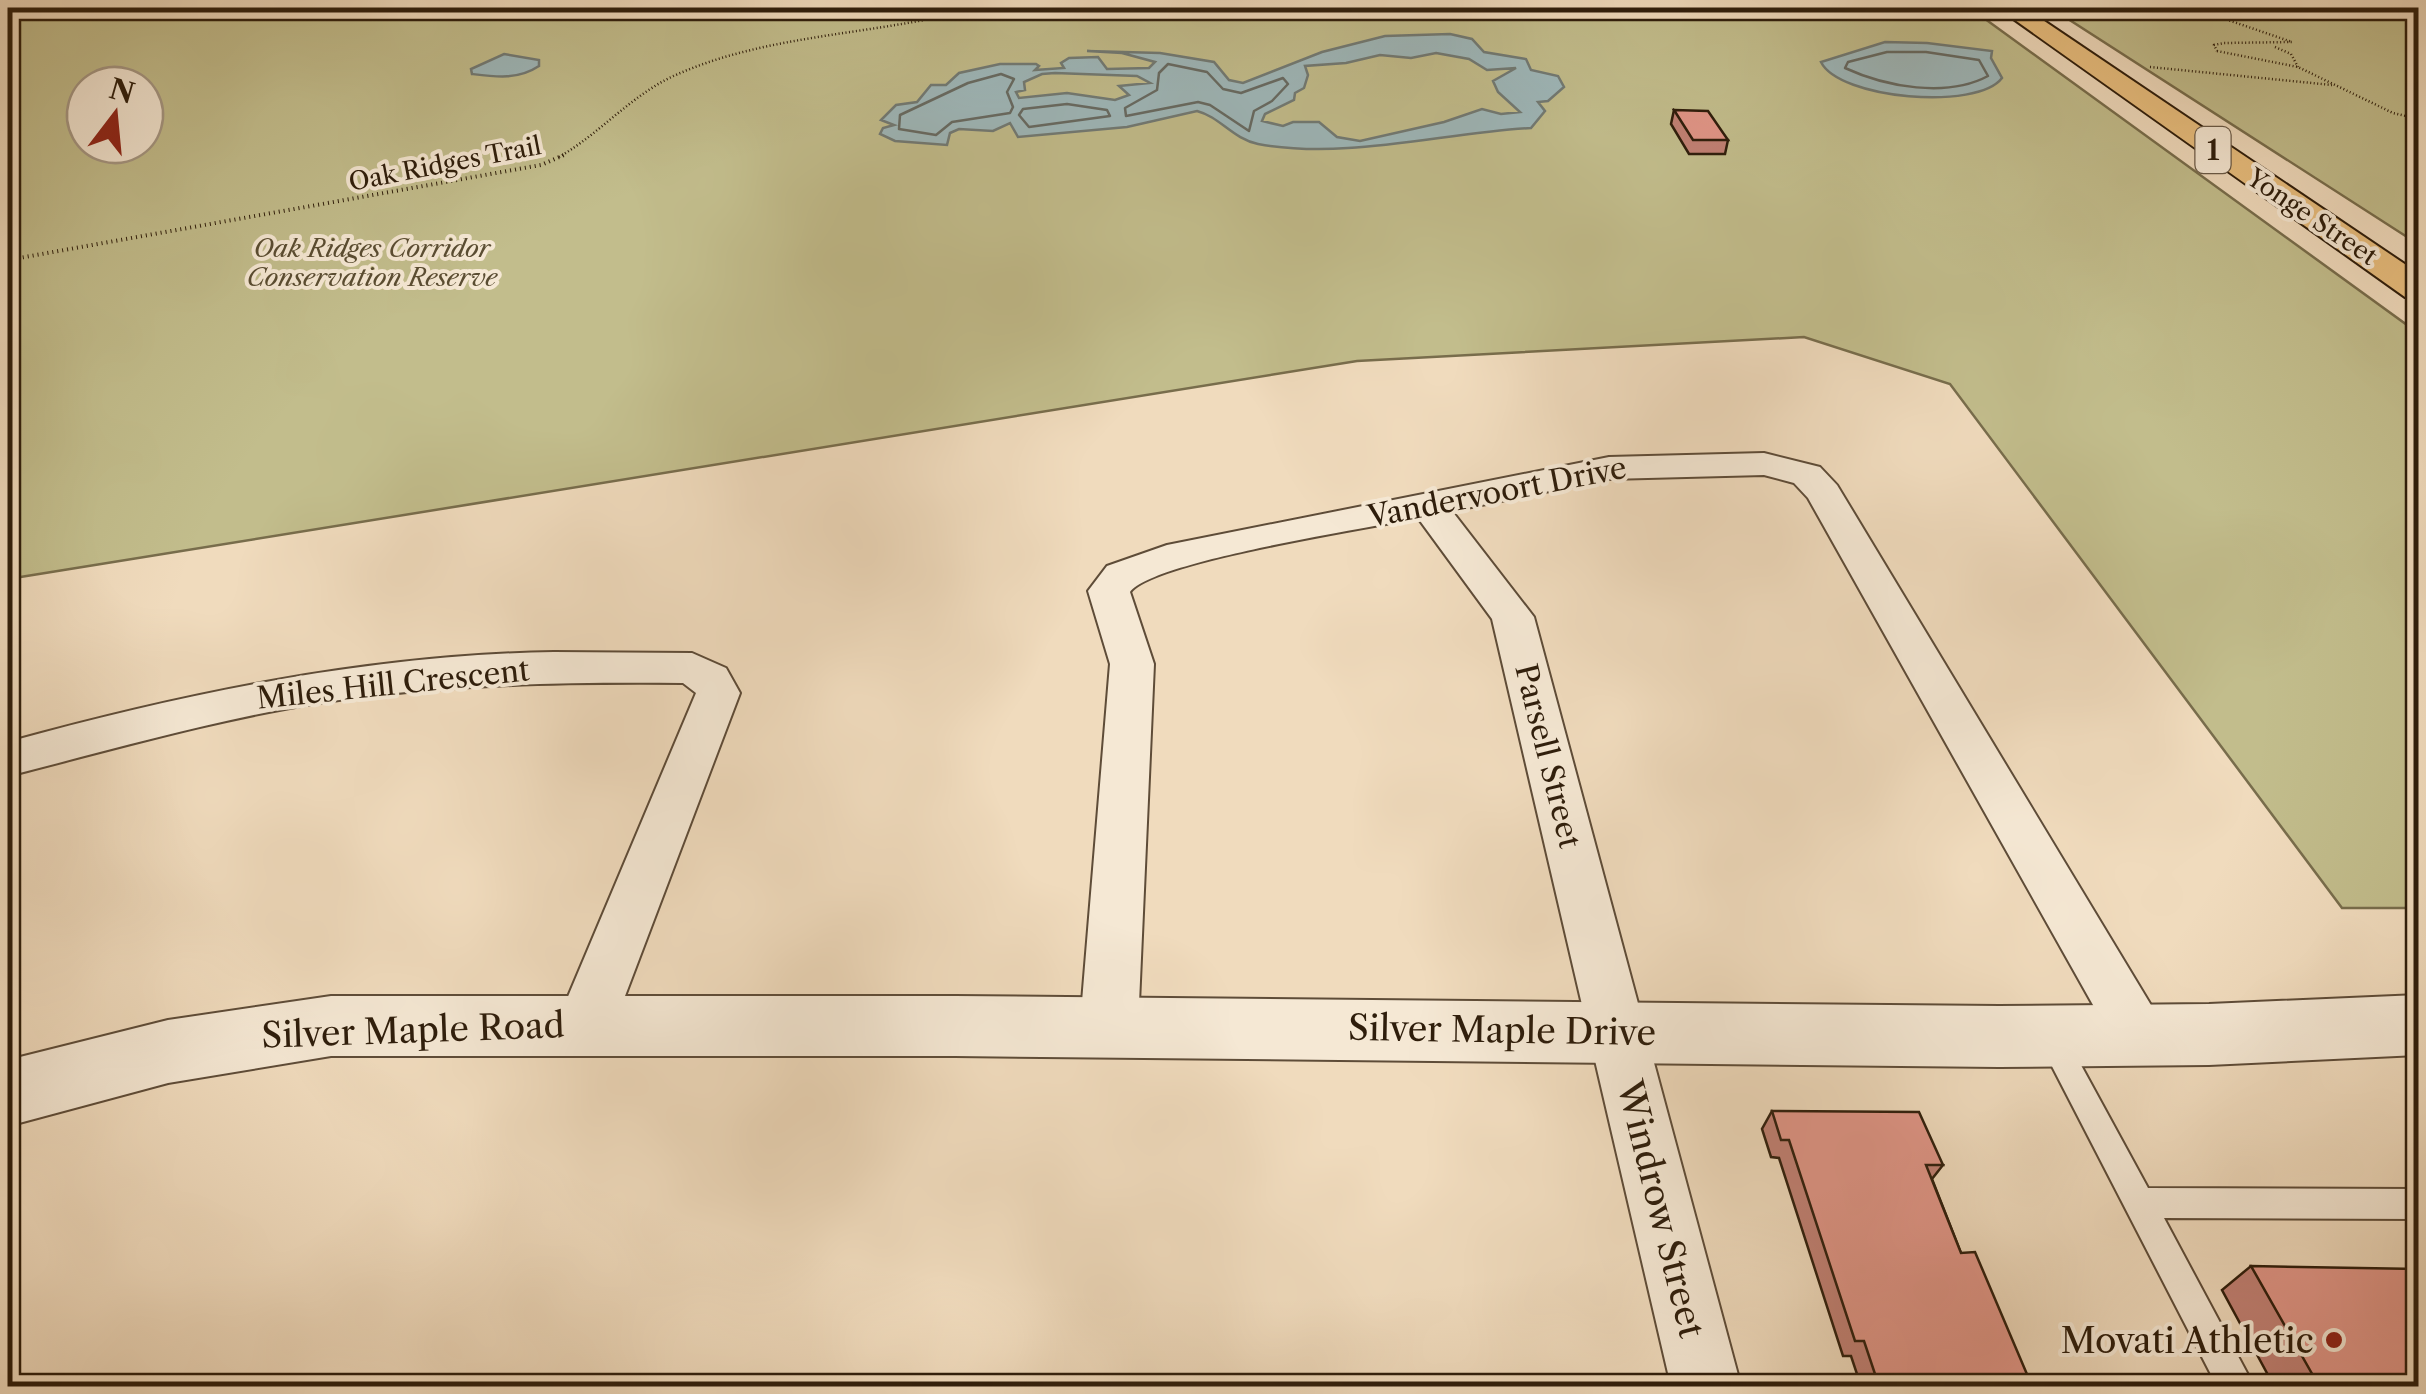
<svg xmlns="http://www.w3.org/2000/svg" width="2426" height="1394" viewBox="0 0 2426 1394" font-family="'Libre Caslon Text',serif">
<rect width="100%" height="100%" fill="#f0dbbd"/>
<filter id="stains"><feTurbulence type="fractalNoise" baseFrequency=".002" numOctaves="4"/><feColorMatrix values="0 0 0 0 .2 0 0 0 0 .09 0 0 0 0 .02 0 0 0 .5 -.17"/></filter>
<radialGradient id="worn" r=".72"><stop offset=".6" stop-color="#630" stop-opacity="0"/><stop offset="1" stop-color="#630" stop-opacity=".3"/></radialGradient>
<!-- green -->
<g fill="#c2bd8c" stroke="#786d4c" stroke-width="2.5" fill-rule="evenodd">
<path d="M8 8H1970L2418 333V908H2342L1950 384 1804 337 1357 361 8 579ZM85 85H145V145H85Z"/>
<path d="M2051 8H2418V244Z"/>
</g>
<!-- water -->
<g fill="#9eb8bb" stroke="#717a75" stroke-width="2.5" fill-rule="evenodd">
<path d="M1450 34 1472 39 1484 52 1526 59 1531 70 1558 76 1564 87 1548 101 1538 102 1545 111 1531 128C1441 133 1347 160 1258 144 1233 139 1220 117 1197 111L1127 127 1018 137 1010 123 993 131 959 129 950 133 947 145 895 141 880 134 883 128 894 125 881 120 896 105 917 102 931 85H946L959 73 1000 64H1036L1039 66 1035 70 1064 68 1061 63 1069 58 1098 57 1107 69 1149 68 1155 62 1122 53 1087 51 1160 53 1214 62 1229 80 1243 83 1322 52 1385 36ZM1436 53 1469 59 1487 70 1516 68 1493 81 1498 92 1520 112 1501 114 1482 109 1444 122 1360 141 1337 137 1319 122H1293L1283 126 1262 121 1265 114 1294 100 1295 93 1304 88 1308 75 1305 66 1346 63 1380 55 1411 58ZM1055 73 1137 76 1150 83 1119 86 1129 95 1115 100 1067 93 1019 98 1016 92 1025 90 1024 82 1042 74Z"/>
<path d="M1885 42 1927 43 1992 51 1991 58 2002 78C1977 111 1839 99 1821 62Z"/>
<path d="M504 54 539 60V66C518 80 496 77 472 74L471 69Z"/>
</g>
<g fill="none" stroke-linecap="round" stroke-linejoin="round">
<!-- shore -->
<g stroke="#666a63" stroke-width="2.5">
<path d="M1887 52H1926L1979 60 1988 76C1947 98 1886 87 1845 68L1848 62Z"/>
<path d="M1168 64 1207 72 1223 89 1241 93 1283 78 1288 84 1272 101 1254 111 1249 131 1210 105 1198 102 1126 116 1125 108 1157 90 1159 73Z"/>
<path d="M1001 74 1014 79 1007 92 1013 107 1010 113 952 122 936 135 899 129 900 115 968 83Z"/>
<path d="M1067 104 1107 110 1110 116 1029 127 1019 115 1023 109Z"/>
</g>
<defs>
<path id="service" d="M2054 1030 2064 1034 2148 1188 2418 1189V1219L2164 1218 2254 1386H2217L2040 1043 2044 1034Z"/>
<g id="minor">
<path d="M1764 453 1820 467 1837 485 2169 1035 2160 1053 2140 1060 2120 1053 1808 498 1794 483 1764 475 1609 479 1452 511 1534 617 1741 1386H1671L1492 619 1418 518C1369 528 1152 561 1130 592L1154 664 1138 1026 1129 1043 1109 1051 1089 1043 1080 1026 1110 664 1088 591 1107 566 1167 545 1609 457Z"/>
<path d="M554 652 692 653 726 668 740 693 614 1025 605 1042 585 1050 565 1042 556 1025 696 693 683 683C560 682 441 684 319 703 213 720 111 750 8 776V742C186 693 369 655 554 652Z"/>
</g>
<path id="tertiary" d="M2418 995V1055L2209 1065 1999 1067 955 1056H331L168 1083 8 1126V1060L168 1020 331 996H955L1999 1006 2209 1004Z"/>
<path id="primary" d="M1998 8H2025L2418 273V300L2405 297Z"/>
</defs>
<!-- service casing -->
<use href="#service" stroke="#5e4c38" stroke-width="4"/>
<!-- minor casing -->
<use href="#minor" stroke="#5e4c38" stroke-width="4"/>
<!-- tertiary casing -->
<use href="#tertiary" stroke="#5e4c38" stroke-width="4"/>
<!-- primary casing -->
<use href="#primary" stroke="#2e1d0b" stroke-width="4"/>
<!-- path-far1 -->
<g stroke="#2e1d0b" stroke-width="2.5" stroke-dasharray="1 2.5" stroke-linecap="butt">
<path d="M2193 8 2292 42 2224 43 2214 45 2217 51"/>
<path d="M2275 47 2291 54 2298 67"/>
<path d="M2217 51 2298 67 2393 113 2418 119"/>
<path d="M2150 67 2332 85"/>
<path d="M559 157C601 133 633 93 678 74 771 33 879 35 977 8"/>
</g>
<!-- path -->
<path stroke="#2e1d0b" stroke-width="4" stroke-dasharray="1 4" stroke-linecap="butt" d="M8 260 541 165 564 155"/>
<!-- service -->
<use href="#service" fill="#f5e8d4" fill-rule="evenodd"/>
<!-- minor -->
<use href="#minor" fill="#f5e8d4" fill-rule="evenodd"/>
<!-- tertiary -->
<use href="#tertiary" fill="#f5e8d4" fill-rule="evenodd"/>
<!-- primary -->
<use href="#primary" fill="#e8be7e" fill-rule="evenodd"/>
</g>
<!-- wall -->
<g fill="#c18074" stroke="#2e1d0b" stroke-width="2.5">
<path d="M1674 110 1728 140 1725 154H1689L1671 124Z"/>
<path d="M1772 1111 1943 1165 1932 1179 1961 1253 2032 1386H1861L1851 1356H1843L1779 1158 1771 1157 1762 1129Z"/>
<path d="M2251 1266 2418 1386H2274L2222 1290Z"/>
</g>
<!-- building -->
<g fill="#e09587" stroke="#2e1d0b" stroke-width="2.5">
<path d="M1674 110 1708 111 1728 140H1693Z"/>
<path d="M1772 1111 1919 1112 1943 1165H1926L1961 1253 1975 1252 2032 1386H1879L1864 1341H1855L1789 1140H1781Z"/>
<path d="M2251 1266 2418 1269V1386H2319Z"/>
</g>
<!-- markers -->
<circle fill="#8f2418" stroke="#f5e8d4" stroke-width="4" cx="2334" cy="1340" r="10"/>
<g text-anchor="middle" dominant-baseline="central" stroke-width="8" stroke-linejoin="round" paint-order="stroke">
<!-- far-street labels -->
<g font-size="25" fill="#2e1d0b" stroke="#f5e8d4">
<text transform="translate(445 164) rotate(-11)">Oak Ridges Trail</text>
<text transform="translate(2312 217) rotate(34)">Yonge Street</text>
</g>
<!-- far-park labels -->
<g font-size="25" font-style="italic" fill="#5a4d32" stroke="#f5e8d4">
<text x="372" y="248">Oak Ridges Corridor<tspan x="372" dy="29">Conservation Reserve</tspan></text>
</g>
<!-- shield labels -->
<rect fill="#f5e8d4" stroke="#6a5a47" stroke-width="2.5" x="2195.5" y="127" width="35" height="46" rx="8"/>
<g font-size="28" font-weight="bold" fill="#2e1d0b">
<text x="2213" y="150">1</text>
</g>
<!-- street labels -->
<g font-size="30" fill="#2e1d0b" stroke="#f5e8d4">
<text transform="translate(1497 492) rotate(-11)">Vandervoort Drive</text>
<text transform="translate(393 684) rotate(-6)">Miles Hill Crescent</text>
<text transform="translate(1548 756) rotate(76)">Parsell Street</text>
</g>
<!-- near-street labels -->
<g font-size="35" fill="#2e1d0b" stroke="#f5e8d4">
<text transform="translate(413 1030) rotate(-2)">Silver Maple Road</text>
<text transform="translate(1502 1030) rotate(1)">Silver Maple Drive</text>
<text transform="translate(1661 1209) rotate(76)">Windrow Street</text>
</g>
<!-- near-poi labels -->
<g font-size="35" fill="#2e1d0b" stroke="#f5e8d4" text-anchor="end">
<text x="2314" y="1340">Movati Athletic</text>
</g>
</g>
<!-- margin -->
<rect width="2426" height="1394" fill="none" stroke="#f0dbbd" stroke-width="40"/>
<rect x="10" y="10" width="2406" height="1374" fill="none" stroke="#2e1d0b" stroke-width="5"/>
<rect x="20" y="20" width="2386" height="1354" fill="none" stroke="#2e1d0b" stroke-width="2.5"/>
<!-- north arrow -->
<g transform="translate(115 115) rotate(16)"><circle r="48" fill="#f5e8d4" stroke="#a59784" stroke-width="2.5"/>
<path d="M0-8L18 38L0 25L-18 38Z" fill="#8f2418"/>
<text y="-15" font-size="28" font-weight="bold" text-anchor="middle" fill="#2e1d0b">N</text>
</g>
<rect width="100%" height="100%" filter="url(#stains)"/>
<rect width="100%" height="100%" fill="url(#worn)"/>
</svg>
